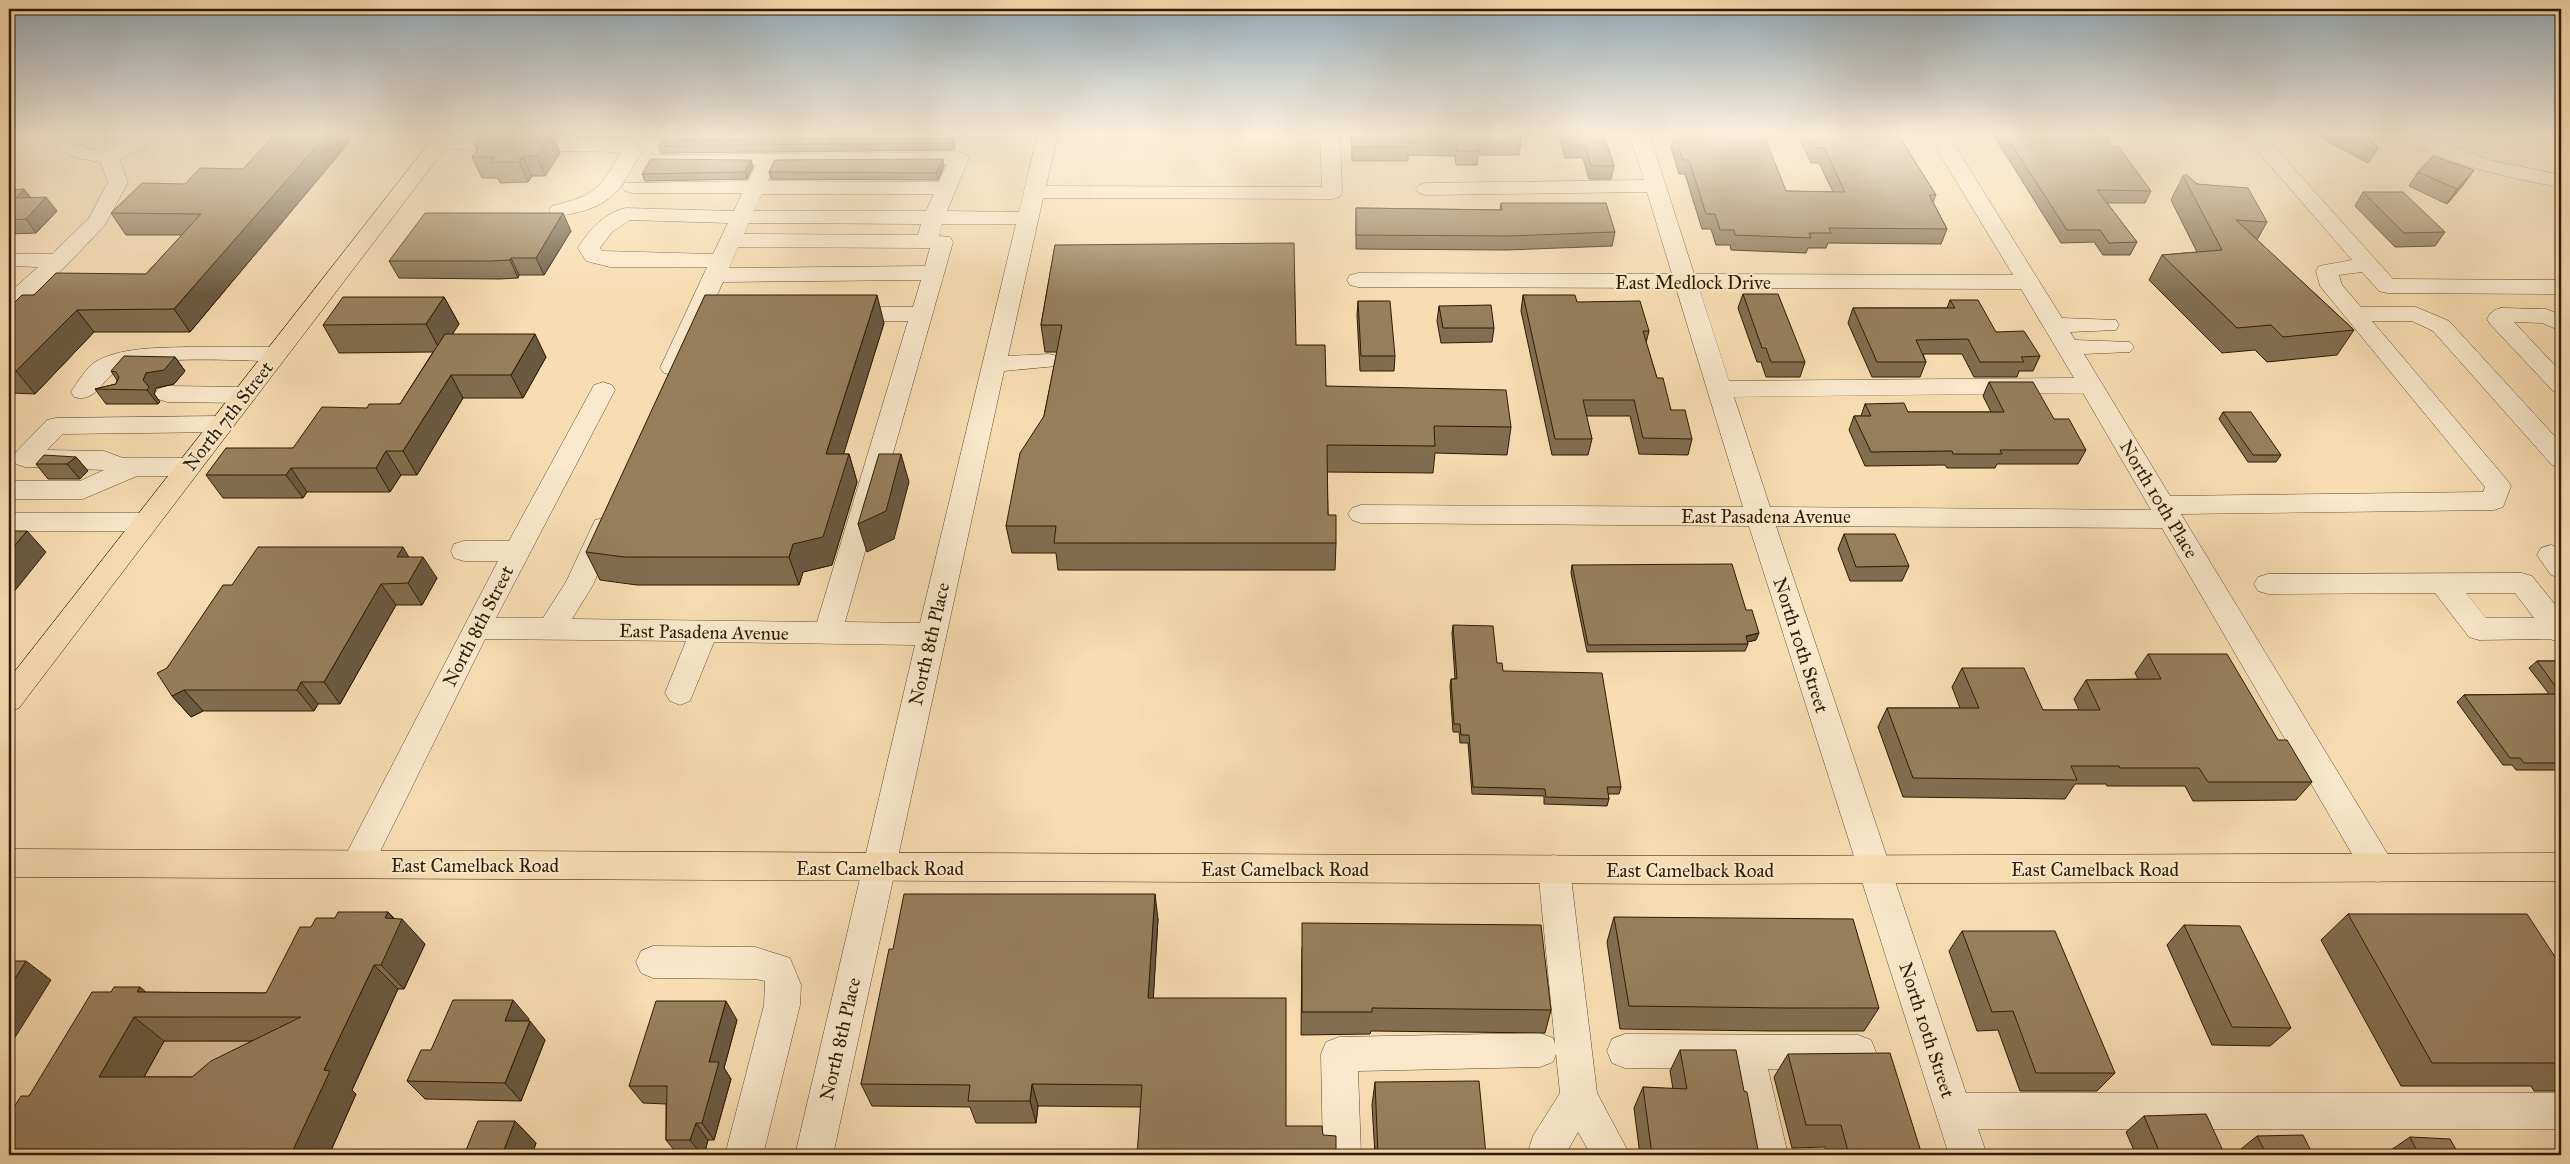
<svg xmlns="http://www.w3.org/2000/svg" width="2570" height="1164" viewBox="0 0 2570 1164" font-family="'IM FELL Great Primer',serif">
<rect width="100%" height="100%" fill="#f8ddb2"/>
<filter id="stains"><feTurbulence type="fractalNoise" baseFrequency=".004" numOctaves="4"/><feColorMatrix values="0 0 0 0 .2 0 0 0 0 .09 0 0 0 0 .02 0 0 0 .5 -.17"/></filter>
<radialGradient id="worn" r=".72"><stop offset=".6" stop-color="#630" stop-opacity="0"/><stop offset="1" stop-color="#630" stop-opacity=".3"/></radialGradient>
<!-- green -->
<path fill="#d6bc94" stroke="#826b4a" d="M164 1041H278L261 1075 131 1100Z"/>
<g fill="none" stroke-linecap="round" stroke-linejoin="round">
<defs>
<g id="minor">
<path d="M25 133H51L88 149 105 151 142 133H167L164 137 119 159 128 182 105 225 66 266 17 309 9 311V293L38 267 9 266V254H52L89 218 108 182 100 162 77 158 28 137Z"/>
<path d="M1038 133H1058L1046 186 1322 187 1320 133H1340L1342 193 1339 197 1332 199 1043 198 1008 356 1049 354 1057 356 1061 361 1057 366 1004 371 833 1155H795L915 645 714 642 690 701 680 705 670 701 665 693 686 641 485 639 369 874 357 878 345 874 341 864 498 561H464L454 558 451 551 454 544 464 541H509L594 385 603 382 612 385 615 390 496 618H543L566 582 595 520 604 518 613 520 617 527 593 585 572 619 817 622 908 321H845L837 319 834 314 837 309 845 307H913L921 280 723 282 684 368 680 373 672 375 664 373 660 368 707 267H610L586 261 578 248C590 229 604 213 626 208L734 211 742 193H632L625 191 622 187 625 183 748 181 756 165H658L651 163 648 159 651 155 959 152 966 154 969 158 947 211 1019 212ZM947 164 939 182 768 181 776 165ZM762 194H934L926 211H754ZM630 220 728 223 713 254 602 251 600 248 612 232ZM749 223 921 224 918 235 744 234ZM942 224H1016L920 623 845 622 953 242 950 237 939 236ZM738 247 927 248H930L925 266 729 268Z"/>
<path d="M1629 133H1649L1694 274 2013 275 1927 133H1947L2062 318 2116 320 2119 325 2116 330 2070 332 2075 340 2130 342 2134 347 2130 352 2084 354 2170 496 2483 492 2485 487 2320 286 2316 271 2319 266 2352 260 2242 133H2262L2393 279 2561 280V294L2387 293 2379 291 2362 272 2339 275 2342 285 2361 307H2416L2449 321 2561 443V468L2552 465 2433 331 2412 321H2372L2507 480 2511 486 2503 507 2494 510 2181 514 2390 858 2394 868 2390 878 2378 882 2366 878 2162 528 1776 526 1966 1093H2561V1129H1978L1987 1155H1949L1749 526 1361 523 1352 520 1348 514 1352 508 1361 505 1743 507 1676 288 1358 287 1350 285 1347 280 1350 275 1358 273 1672 274 1647 192 1426 195 1419 193 1416 189 1419 185 1426 183 1644 180ZM1699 288 2021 289 2074 378 1729 381ZM2083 393 2151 510 1770 507 1734 397Z"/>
<path d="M2397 133H2422L2489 160 2561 175V187C2530 183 2414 157 2397 133Z"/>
<path d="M437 139H622L635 144 641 152C624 183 616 203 579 212 569 214 561 217 552 214L549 210 552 206C595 195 599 191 621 152L430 149 427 145 430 141Z"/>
<path d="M2501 308 2546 309 2561 315V331L2542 323 2514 322 2561 372V394L2553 391 2490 324 2487 319C2491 312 2493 310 2501 308Z"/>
<path d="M186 347H276L284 349 288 354 284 359 276 361C235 361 160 355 123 368 102 375 98 404 74 397L71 392C77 383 86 368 95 362 121 347 157 348 186 347Z"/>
<path d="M167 386 245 387 254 390 257 395 254 400 245 403 167 402 158 399 155 394 158 389Z"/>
<path d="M222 416 231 418 234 424 231 430 222 432 63 434 47 450 104 451 123 458H189L198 461 202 467 198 473 189 476H137L83 499H9V481H80L104 470 25 467 16 464 12 458 16 452 47 420 56 418Z"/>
<path d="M9 513H146L155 515 159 522 155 529 146 531H9Z"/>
<path d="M2551 545 2561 549V578L2551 575 2537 555 2541 548Z"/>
<path d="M2522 573 2532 576 2561 612V643L2550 639 2479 640 2469 637 2435 593 2268 594 2258 591 2254 584 2258 577 2268 574ZM2466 593H2515L2534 618H2486Z"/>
<path d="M1554 855 1566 859 1570 869 1597 1093 1630 1155H1591L1578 1132 1565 1155H1527L1533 1136 1560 1093 1556 1054 1553 1062 1540 1067 1358 1071 1361 1155H1323L1321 1054 1326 1042 1339 1037 1540 1033 1553 1038 1555 1044 1538 869 1542 859Z"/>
<path d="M653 946 755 947 790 958 801 985 800 1005 763 1155H725L764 1005 765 981 755 979 653 978 641 973 636 962 641 951Z"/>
<path d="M1625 1034 1858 1035 1871 1040 1876 1052 1871 1064 1858 1069H1768L1788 1155H1750L1732 1069 1625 1068 1612 1063 1607 1051 1612 1039Z"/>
</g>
<g id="major">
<path d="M437 133H457L19 708 9 712V679Z"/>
<path d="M9 849 1688 856 2561 853V881L1688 884 9 877Z"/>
</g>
</defs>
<!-- minor casing -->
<use href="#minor" stroke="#604b2c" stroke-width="1"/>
<!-- major casing -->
<use href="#major" stroke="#2e1a00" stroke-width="1"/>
<!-- minor -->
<use href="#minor" fill="#fae9cd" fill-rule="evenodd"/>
<!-- major -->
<use href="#major" fill="#f8ddb2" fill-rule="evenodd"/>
</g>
<!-- wall -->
<g fill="#826d50" stroke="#2e1a00" fill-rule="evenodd">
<path d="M276 133H347L351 140 190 332H94L35 394 10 393 9 395V308L146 274 182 235H126L111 213 185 184 243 169Z"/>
<path d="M1351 133H1519L1521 141 1519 155H1478L1477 165H1456L1455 156 1408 155V161H1352Z"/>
<path d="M1558 133H1603L1614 166 1611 179H1589L1583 158H1565Z"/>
<path d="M1674 133 1786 191 1833 192 1819 163H1811L1799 138 1801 133H1897L1936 195 1933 202 1947 229 1941 244 1828 243 1826 248H1808L1806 253 1731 250 1730 245H1716L1711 229H1702L1685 174H1679L1671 147Z"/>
<path d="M1992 133H2103L2112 146 2151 191 2145 203H2107L2137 242 2130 255H2103L2094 242 2061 243Z"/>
<path d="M2312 133H2364L2378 148 2368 163Z"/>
<path d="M2554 133H2561V139Z"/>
<path d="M954 138 955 145 954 150 661 153 659 146Z"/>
<path d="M474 143 560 153 545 176H532L528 182 500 183 498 178H482L472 157 477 150Z"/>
<path d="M943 159 944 166 938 180 771 179 769 172Z"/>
<path d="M753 167 747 179 645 181 642 174Z"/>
<path d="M2418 172 2464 184 2447 204 2409 186Z"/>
<path d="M2183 176 2267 222 2257 240 2354 330 2337 355 2267 362 2255 350 2222 353 2149 280 2162 255 2197 252 2171 200Z"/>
<path d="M24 189 30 197 57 211 36 233 9 234V190Z"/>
<path d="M2363 192 2445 232 2435 246 2395 247 2355 206Z"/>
<path d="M1501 203 1615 232 1612 246 1507 250 1356 249V208L1500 210Z"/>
<path d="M571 231 544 275H519L518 278 500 279 399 278 389 261Z"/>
<path d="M1055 245 1296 345 1326 386 1511 427 1507 455 1435 453 1433 473 1327 472 1328 515 1336 543 1335 570H1058L1056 553H1012L1006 526 1044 416 1057 352H1045L1041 325Z"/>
<path d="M1743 294 1805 362 1800 377H1766L1761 362H1757L1738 308Z"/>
<path d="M1523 295 1577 302 1649 331 1646 343 1657 378 1671 410 1692 439 1688 455 1639 454 1630 416H1586L1592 439 1588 455H1552L1521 311Z"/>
<path d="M444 297 459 324 452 334 546 357 523 398H463L417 475H401L390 492H307L303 498H223L206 475 293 448 367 408 400 404 433 352 339 353 323 325Z"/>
<path d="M1950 300 1996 332 2040 356 2033 371H2019L2017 377H1974L1962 354H1923L1926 362 1920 377H1872L1848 323 1853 308H1947Z"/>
<path d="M1358 301 1395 356 1394 371H1360L1357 315Z"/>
<path d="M1439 306 1494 328 1492 342 1441 343 1437 321Z"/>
<path d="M884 323 843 454H849L857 482 832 565 803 572 799 585H637L600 580 586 552Z"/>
<path d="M175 357 185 371 174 384 156 388 154 394 160 402 158 404H106L95 389 116 384 117 380 111 371Z"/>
<path d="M1989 382 2054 419 2086 450 2078 464H1997L1995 468H1947L1945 465 1865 466 1849 430 1854 416H1861L1865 404 1908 412H1991L1983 396Z"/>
<path d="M2223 412 2281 455 2276 462H2248L2219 419Z"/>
<path d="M76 457 88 471 80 479H48L36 464Z"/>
<path d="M1844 534 1909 566 1902 581H1850L1838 549Z"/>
<path d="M409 557 437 578 422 605H396L340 704H318L314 711H203L191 717 172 696 167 668 232 585Z"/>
<path d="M1572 565 1746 610 1756 640 1747 642 1748 644 1745 651 1587 652 1571 573Z"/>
<path d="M1453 625 1497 663 1503 671 1621 787 1619 794H1608L1609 799 1607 806 1544 804V796L1472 794 1468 743H1460L1459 732H1453L1450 686 1451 679H1455L1452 633Z"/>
<path d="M2148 654 2278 740 2312 782 2296 800 2193 801 2185 786H2107L2106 784H2075L2065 799 1903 797 1878 727 1887 708H1960L1952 687 1962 668 2043 710H2079L2074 699 2086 680 2138 679 2135 673Z"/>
<path d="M2537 661H2561V770H2516L2512 765H2503L2457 702 2464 695 2549 694 2529 668Z"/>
<path d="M388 912 394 918 425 944 404 989H398L352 1090 356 1094 329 1155H9V1115L29 1096 111 992 266 993 311 927 335 918ZM164 1041H252L192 1077H144Z"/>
<path d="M2348 914 2561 966V1091H2534L2531 1086H2401L2321 940Z"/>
<path d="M1614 917 1879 1008 1864 1031H1771L1620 1029 1607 942Z"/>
<path d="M1158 919 1153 998 1286 1126 1323 1135 1336 1155 1140 1107 1038 1106 1036 1123H976L970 1107 872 1106 861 1084 893 949Z"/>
<path d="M2184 925 2291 1028 2270 1046 2212 1045 2167 945Z"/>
<path d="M1962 931 2115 1073 2097 1091H2020L1998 1030 1977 1031 1949 951Z"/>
<path d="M1302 947 1551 1010 1545 1033 1371 1031 1370 1034 1301 1035Z"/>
<path d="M529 1019 528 1021 545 1040 521 1101 425 1099 407 1081 431 1050Z"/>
<path d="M737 1020 724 1068 731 1079 714 1140H708L704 1155H678L666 1140V1104L643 1103 629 1086Z"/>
<path d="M1680 1050 1744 1091 1759 1155H1640L1634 1108 1643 1087 1673 1089 1670 1071Z"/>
<path d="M1788 1054 1922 1155H1827L1825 1147 1792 1148 1774 1077Z"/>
<path d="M1375 1082 1486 1155H1375L1372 1105Z"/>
<path d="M2144 1116 2225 1155H2136L2126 1132Z"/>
<path d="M515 1121 536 1143 532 1155H464Z"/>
<path d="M2257 1136 2313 1155H2244L2241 1149Z"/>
<path d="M2410 1137 2459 1155H2394L2391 1150Z"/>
</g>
<!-- shaded-wall -->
<g fill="#6a5941" stroke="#2e1a00">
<path d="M328 133H347L351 140 190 332 174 309Z"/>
<path d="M552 133 560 153 545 176 537 156Z"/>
<path d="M954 138 955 145 954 150 952 143Z"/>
<path d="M523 156 532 176 528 182 519 162Z"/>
<path d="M943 159 944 166 938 180 936 173Z"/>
<path d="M751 160 753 167 747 179 745 172Z"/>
<path d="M2474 170 2464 184 2447 204 2457 189Z"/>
<path d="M24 189 34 204 16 198Z"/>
<path d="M46 197 57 211 36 233 26 219Z"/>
<path d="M563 213 571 231 544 275 536 258Z"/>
<path d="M511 258 519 275 518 278 510 260Z"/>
<path d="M877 295 884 323 835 482 826 454Z"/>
<path d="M444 297 459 324 441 352 426 324Z"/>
<path d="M77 310 94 332 35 394 16 371Z"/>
<path d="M535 334 546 357 523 398 511 375Z"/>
<path d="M175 357 185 371 174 384 156 388 154 394 160 402 158 404 147 390 143 380 146 373Z"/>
<path d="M451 375 463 398 417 475 403 451Z"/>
<path d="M386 451 401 475 390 492 376 468Z"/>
<path d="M849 454 857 482 832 565 803 572 799 585 789 557 793 544Z"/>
<path d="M901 454 909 482 894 539 867 552 858 524Z"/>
<path d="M76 457 88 471 80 479 67 464Z"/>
<path d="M291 468 307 492 303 498 286 475Z"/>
<path d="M27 531 46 552 9 598V552Z"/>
<path d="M403 547 416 569 397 557Z"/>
<path d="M423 557 437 578 422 605 408 583Z"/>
<path d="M381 584 396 605 340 704 324 682Z"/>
<path d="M1759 633 1756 640 1743 643 1746 636Z"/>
<path d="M301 682 318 704 314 711 297 690Z"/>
<path d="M184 690 203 711 191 717 172 696Z"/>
<path d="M1155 894 1158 919 1152 1022 1148 998Z"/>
<path d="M388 912 399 925 402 919 425 944 404 989 381 965 385 918Z"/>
<path d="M26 961 51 980 9 1047V988Z"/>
<path d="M374 965 398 989 352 1090 356 1094 329 1155H300L293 1150 324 1070Z"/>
<path d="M140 987 170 1012 137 992Z"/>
<path d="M513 1000 529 1019 521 1039 505 1021Z"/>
<path d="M726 1001 737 1020 724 1068 731 1079 714 1140 702 1123 709 1062Z"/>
<path d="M134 1017 164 1041 131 1100 99 1077Z"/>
<path d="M530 1021 545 1040 521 1101 505 1083Z"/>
<path d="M1032 1084 1038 1106 1036 1123 1030 1101Z"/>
<path d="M515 1121 536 1143 532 1155H510L504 1150Z"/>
<path d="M696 1123 708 1140 704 1155H702L690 1140Z"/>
<path d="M497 1150 503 1155H495Z"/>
</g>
<!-- building -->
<g fill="#977f5d" stroke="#2e1a00" fill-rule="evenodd">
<path d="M276 133H328L174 309 77 310 16 371H9V308L22 295H34L56 273 146 274 201 214 111 213 142 183 185 184 200 168 243 169Z"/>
<path d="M482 133H552L537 156H523L519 162H491L494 157H472L479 148 474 143Z"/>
<path d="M1352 133H1519L1521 141H1477L1479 151H1457L1456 142H1409V147H1352Z"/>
<path d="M1564 133H1603L1614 166H1591L1585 145H1567Z"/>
<path d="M1674 133H1763L1786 191 1845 192 1824 148H1816L1808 133H1897L1936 195H1929L1947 229 1829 228 1831 233H1809L1811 238 1735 235 1734 230H1720L1715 214H1706L1689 160H1683Z"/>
<path d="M2004 133H2103L2112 146H2118L2151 191 2097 190 2137 242 2109 243 2100 230H2067Z"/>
<path d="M2342 133H2364L2378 148 2375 150Z"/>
<path d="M954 138 952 143 659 146 663 139Z"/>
<path d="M2433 156 2474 170 2457 189 2418 172Z"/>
<path d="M651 159 751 160 745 172 642 174Z"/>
<path d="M943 159 936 173 769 172 775 160Z"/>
<path d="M2186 174 2197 184 2248 188 2267 222 2236 220 2354 330 2283 337 2271 325 2237 328 2162 255 2222 250 2183 176Z"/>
<path d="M24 189 16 198 46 197 26 219 9 220V190Z"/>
<path d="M2363 192H2403L2445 232 2404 233Z"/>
<path d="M1501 203H1606L1615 232 1509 236 1356 235V208L1502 210Z"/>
<path d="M425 213H563L536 258H511L510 260 491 261H389Z"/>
<path d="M1294 243 1296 345H1325L1326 386 1506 390 1511 427 1434 426 1435 446 1327 445 1328 515H1336V543H1054L1056 526H1006L1020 453 1044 416 1062 325H1041L1055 245Z"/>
<path d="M1743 294H1778L1805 362H1771L1766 348H1762Z"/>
<path d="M705 295H877L826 454H849L823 537 793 544 789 557H624L586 552Z"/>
<path d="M1523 295H1575L1577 302 1640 301 1649 331H1643L1657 378H1663L1671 410H1685L1692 439 1643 438 1634 400H1583L1592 439H1555Z"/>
<path d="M343 297H444L426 324 323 325Z"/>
<path d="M1950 300H1978L1996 332 2024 331 2040 356 2021 357 2024 362H1980L1968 339 1916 340 1926 362H1877L1853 308H1955Z"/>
<path d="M1358 301H1390L1395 356H1361Z"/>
<path d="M1491 305 1494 328H1443L1439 306Z"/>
<path d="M445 334H535L511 375H451L403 451H386L376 468H291L286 475H206L226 448H293L322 407 367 408 369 404H400Z"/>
<path d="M124 356 175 357 164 370 146 373 143 380 149 387 147 390 95 389 116 384 119 377 116 372 111 371Z"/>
<path d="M1989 382H2033L2054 419H2069L2086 450H2000L2002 454H1953L1952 451 1871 452 1854 416H1871L1865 404 1904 403 1908 412H2004Z"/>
<path d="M2223 412H2251L2281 455H2253Z"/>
<path d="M879 454H901L886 511 858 524Z"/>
<path d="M44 455 76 457 67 464H36Z"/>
<path d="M9 531H27L9 552Z"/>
<path d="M1844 534H1895L1909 566 1856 567Z"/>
<path d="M258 547H403L397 557H423L408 583 381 584 324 682H301L297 690H184L172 696 157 673 167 668 223 585H232Z"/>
<path d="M1732 564 1746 610H1752L1759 633 1746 636 1748 644 1588 645 1572 565Z"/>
<path d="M1453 625 1493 626 1497 663H1502L1503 671 1602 673 1621 787H1607L1609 799 1546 797 1545 789 1473 787 1469 735H1461L1460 724H1454L1451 679H1457Z"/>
<path d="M2148 654H2227L2278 740H2287L2312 782H2208L2199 768H2120L2119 766H2071L2077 780 1913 778 1887 708H1979L1962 668H2024L2043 710H2100L2086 680 2161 679Z"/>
<path d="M2537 661H2561V694Z"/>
<path d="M2561 694V763H2524L2520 758H2510L2464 695Z"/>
<path d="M904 894H1155L1148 998H1286V1126H1322L1323 1135 1336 1136V1155H1137L1142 1085 1032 1084 1030 1101H968L970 1085 861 1084 889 949H893Z"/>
<path d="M338 912H388L385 918 402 919 381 965H374L324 1070 330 1071 293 1150 9 1149V1115L21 1096H29L92 992H111L114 987H140L137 992 266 993 300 927H311L316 918H335ZM134 1017H301L211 1061 192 1077H99Z"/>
<path d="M2348 914H2527L2561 966V1063H2432Z"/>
<path d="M1614 917 1853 919 1879 1008H1784L1629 1006Z"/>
<path d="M1302 923 1541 925 1551 1010 1372 1008V1012H1302Z"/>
<path d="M2184 925 2240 926 2291 1028 2232 1027Z"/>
<path d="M1962 931H2055L2115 1073H2036L2013 1011 1992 1012Z"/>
<path d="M9 961H26L9 988Z"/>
<path d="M453 1000H513L505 1021H530L505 1083 407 1081 421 1050H431Z"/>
<path d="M656 1001H726L709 1062H719L702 1123H696L690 1140H666L667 1086H629Z"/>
<path d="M1680 1050H1736L1744 1091 1747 1092 1759 1155H1652L1643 1087 1687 1089Z"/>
<path d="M1890 1053 1922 1155H1849L1841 1125H1806L1788 1054Z"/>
<path d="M1479 1081 1486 1155H1378L1375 1082Z"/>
<path d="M2206 1114 2225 1155H2181L2179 1152 2160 1153 2144 1116Z"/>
<path d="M478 1121H515L504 1150H497L495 1155H464Z"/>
<path d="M2303 1135 2313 1155H2267L2257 1136Z"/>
<path d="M2410 1137 2450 1139 2459 1155H2419Z"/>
</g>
<!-- sky -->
<linearGradient id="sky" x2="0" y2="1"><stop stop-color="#93aaba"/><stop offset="0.45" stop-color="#fcf0dc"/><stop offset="1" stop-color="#fcf0dc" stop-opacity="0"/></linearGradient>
<rect width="2570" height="296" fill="url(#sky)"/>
<g text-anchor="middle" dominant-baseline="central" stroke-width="4" stroke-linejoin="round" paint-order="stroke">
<!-- street labels -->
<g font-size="19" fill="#2e1a00" stroke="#fae9cd">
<text x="1693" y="282">East Medlock Drive</text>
<text transform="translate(228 416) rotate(-52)">North 7th Street</text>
<text transform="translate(2159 499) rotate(59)">North 10th Place</text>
<text x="1766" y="516">East Pasadena Avenue</text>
<text transform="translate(478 626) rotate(-63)">North 8th Street</text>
<text transform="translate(704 632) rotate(1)">East Pasadena Avenue</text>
<text transform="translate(929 644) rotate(-77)">North 8th Place</text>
<text transform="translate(1801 645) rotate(72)">North 10th Street</text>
<text x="475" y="865">East Camelback Road</text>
<text x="880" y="868">East Camelback Road</text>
<text x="1285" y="869">East Camelback Road</text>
<text x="2095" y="869">East Camelback Road</text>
<text x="1690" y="870">East Camelback Road</text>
<text transform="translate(1927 1030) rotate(72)">North 10th Street</text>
<text transform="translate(840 1039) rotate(-77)">North 8th Place</text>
</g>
</g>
<!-- margin -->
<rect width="2570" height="1164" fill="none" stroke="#f8ddb2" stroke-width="30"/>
<rect x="10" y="10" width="2550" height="1144" fill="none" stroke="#2e1a00" stroke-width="2.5"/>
<rect x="15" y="15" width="2540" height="1134" fill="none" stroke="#2e1a00"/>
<rect width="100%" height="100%" filter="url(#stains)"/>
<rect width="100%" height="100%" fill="url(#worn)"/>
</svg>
